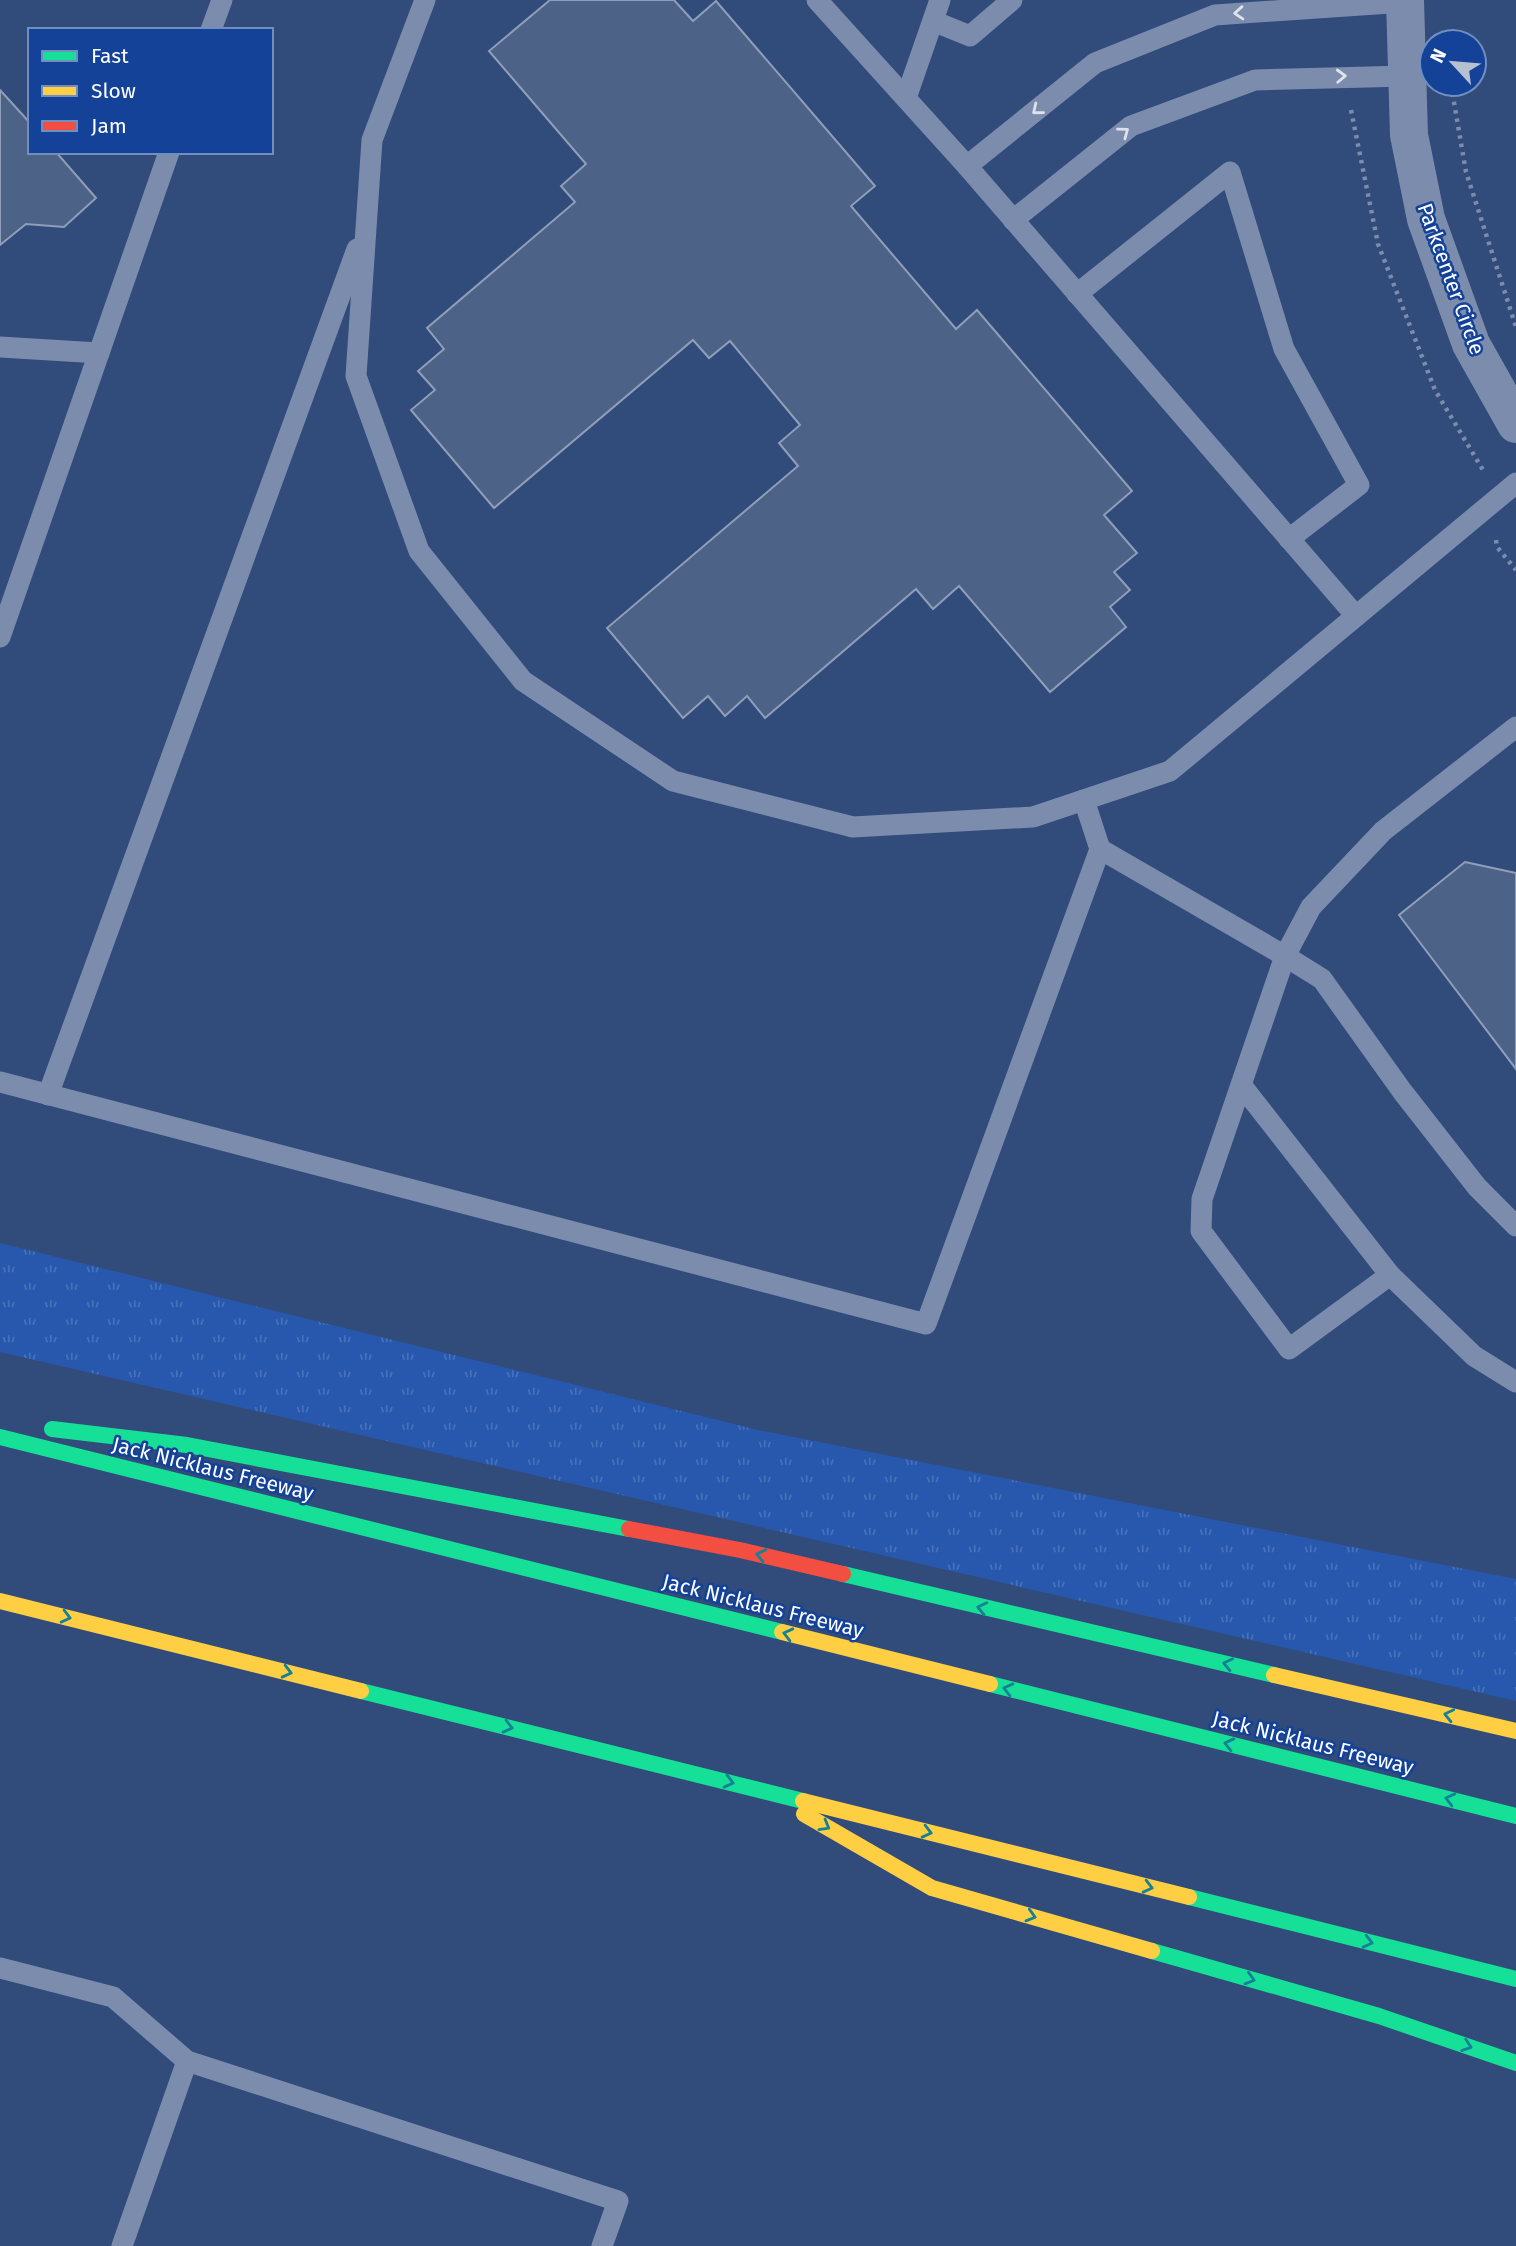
<svg xmlns="http://www.w3.org/2000/svg" width="1516" height="2246" viewBox="0 0 1516 2246" font-family="'Fira Sans',sans-serif">
<defs>
<pattern id="grass-tufts" width="24" height="20" patternUnits="userSpaceOnUse" patternTransform="scale(1.75)"><rect width="24" height="20" fill="#2758ae"/><path d="M3 7l-1-3M5 7V3M7 7l1-3M15 17l-1-3M17 17v-4M19 17l1-3" fill="none" stroke="#4771ba"/></pattern>
</defs>
<rect width="100%" height="100%" fill="#314b7a"/>
<!-- grass -->
<path fill="url(#grass-tufts)" d="M0 1243 758 1430 1516 1579V1701L0 1352Z"/>
<!-- building -->
<g fill="#4c6287" stroke="#8f9eb9" stroke-width="2">
<path d="M550 0H674L693 21 716 1 875 186 851 206 956 329 977 310 1132 491 1104 515 1137 553 1114 572 1130 590 1110 607 1126 627 1050 692 959 586 933 609 916 589 765 718 747 696 725 716 708 696 683 718 607 628 798 466 779 443 800 425 730 341 709 358 693 340 494 508 411 410 435 390 418 371 444 349 427 328 575 202 561 186 586 164 489 51Z"/>
<path d="M0 90 30 123V152H56L96 198 64 227 26 224 0 245Z"/>
<path d="M1465 862 1516 873V1069L1399 915Z"/>
</g>
<g fill="none" stroke-linecap="round" stroke-linejoin="round">
<!-- path -->
<g stroke="#7b8cad" stroke-width="4.5" stroke-dasharray="3.5 5" stroke-linecap="butt">
<path d="M1451 85 1466 172 1516 327"/>
<path d="M1351 110 1378 244 1435 390 1483 470"/>
<path d="M1496 540 1497 547 1516 570"/>
</g>
<!-- lane -->
<g stroke="#7b8cad" stroke-width="21">
<path d="M425 0 372 140 356 376 419 551 523 681 673 781 853 827 1033 817 1170 771 1516 483"/>
<path d="M817 0 967 166 1356 616"/>
<path d="M933 21 970 36 1012 0"/>
<path d="M211 30 222 0"/>
<path d="M906 98 940 0"/>
<path d="M967 166 1095 63 1215 15 1405 2"/>
<path d="M1013 220 1131 126 1255 80 1407 76"/>
<path d="M1077 294 1230 172 1284 349 1359 485 1289 539"/>
<path d="M0 347 99 353"/>
<path d="M0 637 169 152"/>
<path d="M1100 849 1285 956 1322 979 1402 1091 1477 1187 1516 1226"/>
<path d="M0 1082 926 1324 1100 849 1084 800"/>
<path d="M1242 1086 1390 1275 1474 1356 1516 1382"/>
<path d="M48 1095 357 249"/>
<path d="M1390 1275 1289 1349 1201 1231 1202 1199 1285 956 1311 907 1383 831 1516 727"/>
<path d="M0 1968 113 1997 187 2061 618 2201 602 2246"/>
<path d="M122 2246 187 2061"/>
</g>
<!-- street -->
<path stroke="#7b8cad" stroke-width="38" d="M1405 0 1409 135 1426 219 1471 344 1516 424"/>
<!-- fast -->
<g stroke="#16e098" stroke-width="16">
<path d="M52 1429 187 1445 629 1529"/>
<path d="M0 1437 782 1632"/>
<path d="M843 1574 1274 1675"/>
<path d="M990 1684 1516 1816"/>
<path d="M361 1691 803 1801"/>
<path d="M1189 1897 1516 1979"/>
<path d="M1152 1951 1379 2016 1516 2063"/>
</g>
<!-- slow -->
<g stroke="#ffcf43" stroke-width="16">
<path d="M0 1601 361 1691"/>
<path d="M782 1632 990 1684"/>
<path d="M1274 1675 1516 1731"/>
<path d="M803 1801 1189 1897"/>
<path d="M804 1814 932 1888 1152 1951"/>
</g>
<!-- jam -->
<path stroke="#f24e42" stroke-width="16" d="M629 1529 740 1550 843 1574"/>
</g>
<!-- one-way arrows -->
<defs><path id="oneway-chevron" d="M-2-3.5L2.5 0L-2 3.5" fill="none" stroke-width="1.6" stroke-linecap="round" stroke-linejoin="round" transform="scale(1.75)"/></defs>
<g stroke="#dee2ea">
<use href="#oneway-chevron" transform="translate(1239 13) rotate(176)"/>
<use href="#oneway-chevron" transform="translate(1341 76) rotate(-2)"/>
<use href="#oneway-chevron" transform="translate(1037 110) rotate(141)"/>
<use href="#oneway-chevron" transform="translate(1124 132) rotate(-37)"/>
</g>
<g stroke="#148198">
<use href="#oneway-chevron" transform="translate(761 1555) rotate(-167)"/>
<use href="#oneway-chevron" transform="translate(982 1608) rotate(-167)"/>
<use href="#oneway-chevron" transform="translate(66 1617) rotate(14)"/>
<use href="#oneway-chevron" transform="translate(788 1634) rotate(-166)"/>
<use href="#oneway-chevron" transform="translate(1228 1664) rotate(-167)"/>
<use href="#oneway-chevron" transform="translate(287 1672) rotate(14)"/>
<use href="#oneway-chevron" transform="translate(1008 1689) rotate(-166)"/>
<use href="#oneway-chevron" transform="translate(1449 1715) rotate(-167)"/>
<use href="#oneway-chevron" transform="translate(508 1727) rotate(14)"/>
<use href="#oneway-chevron" transform="translate(1229 1744) rotate(-166)"/>
<use href="#oneway-chevron" transform="translate(729 1782) rotate(14)"/>
<use href="#oneway-chevron" transform="translate(1450 1799) rotate(-166)"/>
<use href="#oneway-chevron" transform="translate(825 1826) rotate(30)"/>
<use href="#oneway-chevron" transform="translate(927 1832) rotate(14)"/>
<use href="#oneway-chevron" transform="translate(1148 1887) rotate(14)"/>
<use href="#oneway-chevron" transform="translate(1031 1916) rotate(16)"/>
<use href="#oneway-chevron" transform="translate(1368 1942) rotate(14)"/>
<use href="#oneway-chevron" transform="translate(1250 1979) rotate(16)"/>
<use href="#oneway-chevron" transform="translate(1467 2046) rotate(19)"/>
</g>
<g text-anchor="middle" dominant-baseline="central" stroke-width="5" stroke-linejoin="round" paint-order="stroke">
<!-- street labels -->
<g font-size="21" fill="#fff" stroke="#134298">
<text transform="translate(1451 279) rotate(70)">Parkcenter Circle</text>
<text transform="translate(213 1469) rotate(14)">Jack Nicklaus Freeway</text>
<text transform="translate(763 1606) rotate(14)">Jack Nicklaus Freeway</text>
<text transform="translate(1313 1743) rotate(14)">Jack Nicklaus Freeway</text>
</g>
</g>
<!-- legend -->
<rect x="28" y="28" width="245" height="126" fill="#134298" stroke="#718ec1" stroke-width="2"/>
<rect x="42" y="51" width="35" height="10" fill="#16e098" stroke="#718ec1" stroke-width="2"/>
<text x="91" y="63" font-size="21" fill="#ffffff">Fast</text>
<rect x="42" y="86" width="35" height="10" fill="#ffcf43" stroke="#718ec1" stroke-width="2"/>
<text x="91" y="98" font-size="21" fill="#ffffff">Slow</text>
<rect x="42" y="121" width="35" height="10" fill="#f24e42" stroke="#718ec1" stroke-width="2"/>
<text x="91" y="133" font-size="21" fill="#ffffff">Jam</text>
<!-- north arrow -->
<g transform="translate(1453 63) rotate(296)"><circle r="33" fill="#134298" stroke="#718ec1" stroke-width="2"/>
<path d="M0-5L12 26L0 18L-12 26Z" fill="#b7c0d0"/>
<text y="-10" font-size="19" font-weight="bold" text-anchor="middle" fill="#ffffff">N</text>
</g>
</svg>
